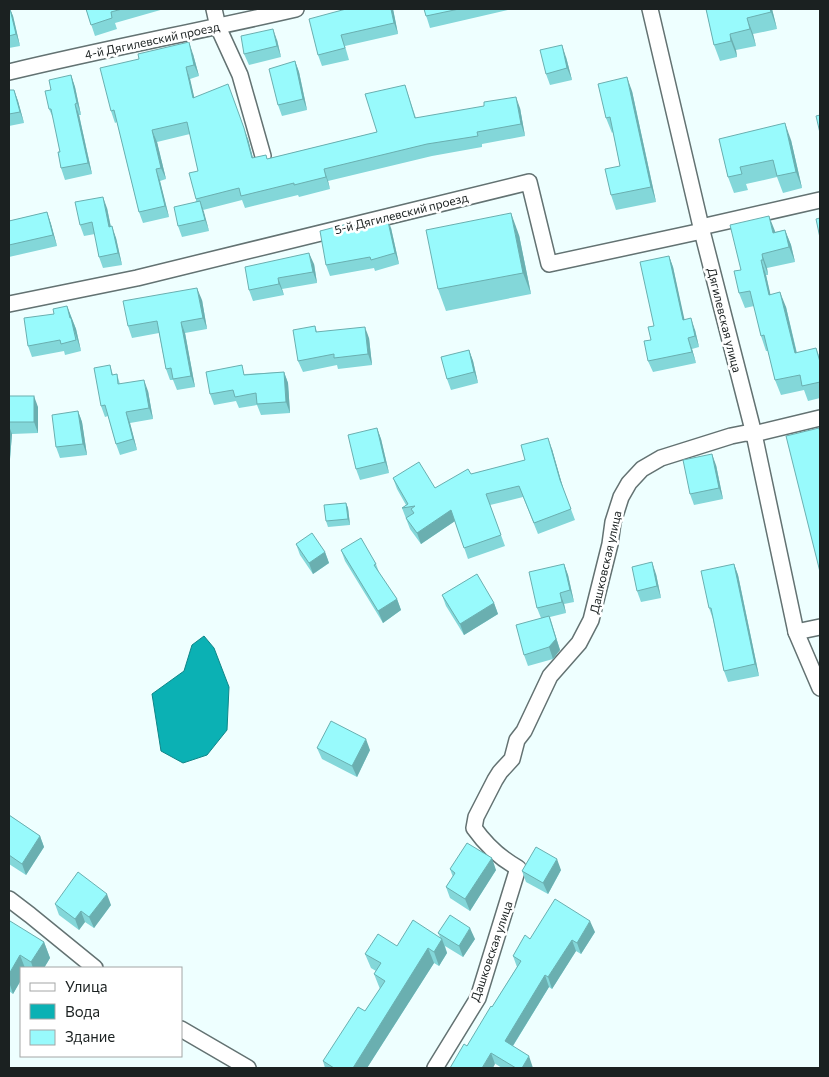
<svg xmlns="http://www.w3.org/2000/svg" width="829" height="1077" viewBox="0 0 829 1077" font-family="Commissioner,sans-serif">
<rect width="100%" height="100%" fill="#eff"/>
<!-- water -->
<path fill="#0bb1b4" stroke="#108688" d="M204 636 214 648 229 687 227 730 207 755 183 763 161 751 152 694 184 671 192 645Z"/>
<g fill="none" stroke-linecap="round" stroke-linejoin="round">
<defs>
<g id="street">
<path d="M214 9 218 27 240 75 263 156"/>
<path d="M650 9 702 231 754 434 796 632 820 688"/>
<path d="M9 72C104 49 200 31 296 9"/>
<path d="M701 227 820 200"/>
<path d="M9 304 137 278 529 182 549 264 702 231"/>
<path d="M796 632 820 627"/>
<path d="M9 899 30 915 95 968"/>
<path d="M181 1029 248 1068"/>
<path d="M435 1068 478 998 518 868C500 858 486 845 474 828L476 817 495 780 500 772 512 759 517 740 524 731 550 676 579 643 591 620 610 544 613 522 621 497 629 483 642 469 661 458 731 436 746 433 754 434 820 418"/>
</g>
</defs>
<!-- street casing -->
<use href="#street" stroke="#637272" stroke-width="18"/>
<!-- street -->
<use href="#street" stroke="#fff" stroke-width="15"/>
</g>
<!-- wall -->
<g fill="#83d7d9">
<path d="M9 9H10L13 16 20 46 9 48Z"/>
<path d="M86 9H164L115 23 117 29 95 36Z"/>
<path d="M346 9H393L398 34 345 46 349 60 322 66 318 55Z"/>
<path d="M424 9H512L430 28Z"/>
<path d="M706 9H772L777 29 753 34 756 46 736 50 737 57 720 61 714 45Z"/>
<path d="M277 40 281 57 249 65 244 54Z"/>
<path d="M193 54 199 76 190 79 194 97 248 139 253 158 266 155 267 159 377 132 405 85 416 118 520 108 525 136 482 144V147L432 156 328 181 330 189 299 197 298 195 245 208 242 200 203 210 209 231 182 237 178 226 196 201V199L198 171 190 134 157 142 166 179 160 181 169 217 143 223 139 212 117 122 115 123 111 111Z"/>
<path d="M566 57 572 80 550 85 546 74Z"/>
<path d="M295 61 299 72 307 110 282 116 278 105Z"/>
<path d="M71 75 75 87 81 115H79L92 174 65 180 61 168 60 152 54 120 49 109Z"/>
<path d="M9 90H14L18 101 24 123 9 126Z"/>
<path d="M632 91 656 202 616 210 611 195 620 166 613 132 612 133 606 118Z"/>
<path d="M719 139 791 140 802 188 783 193 777 177 746 184 748 190 734 193 728 177Z"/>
<path d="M107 208 111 227 116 238 122 265 103 268 99 257 95 234 84 236 80 225Z"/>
<path d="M47 212 51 224 57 246 9 257V221Z"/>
<path d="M352 226 391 228 399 264 375 271 374 268 330 276 326 265Z"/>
<path d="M785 230 791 245 795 262 767 268 768 275H766L770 294 786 307 797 353 816 348 820 358V398L808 401 804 390 781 395 775 380 768 351H766L761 336 754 306 745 308 739 293 741 270 775 232Z"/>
<path d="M519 235 531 294 446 311 438 289Z"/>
<path d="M669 256 673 267 684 320 695 330 699 347 692 349 696 363 653 372 648 361 654 326Z"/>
<path d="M314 264 317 283 282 289 284 295 253 301 249 290Z"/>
<path d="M202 300 207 329 185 333 195 387 177 390 173 380H170L166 369 159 333 132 338 128 326Z"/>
<path d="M67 306 76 329 81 351 65 355 64 351 32 357 28 346 54 314Z"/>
<path d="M315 326 317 332 369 338 372 365 338 369 337 365 303 372 298 361Z"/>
<path d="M469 350 473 361 478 383 451 390 447 379Z"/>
<path d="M110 365 113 375 117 374 120 384 148 391 153 419 130 423 137 450 120 455 116 444 108 416 105 417 101 406Z"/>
<path d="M284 372 288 383 290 413 261 415 257 405 239 408 236 401 214 405 210 394 245 374Z"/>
<path d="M9 396 38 407V433L12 434 9 471Z"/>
<path d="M78 411 82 422 87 455 60 458 56 447Z"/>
<path d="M377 428 381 439 389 473 360 480 356 469Z"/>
<path d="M552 449 563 488 575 520 538 534 523 497 490 505 505 546 468 559 455 521 421 544 410 529 402 508 406 505 397 489 393 478 435 488 471 474 525 460Z"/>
<path d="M716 465 723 499 694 505 690 494Z"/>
<path d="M346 503 348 508 350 525 328 527 326 521Z"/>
<path d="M296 544 325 552 329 563 313 574 300 555Z"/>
<path d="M341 550 376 564 380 575 397 599 401 610 383 623 345 561Z"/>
<path d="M564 564 568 575 574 602 564 604 566 613 550 617 560 650 553 659 528 666 524 655 541 618 537 608Z"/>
<path d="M734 564 738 575 759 676 728 682 724 671 713 619 709 608Z"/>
<path d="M656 574 661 598 641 602 637 591Z"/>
<path d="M442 595 494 603 498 614 464 635 446 606Z"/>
<path d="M317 748 370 750 357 777 322 759Z"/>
<path d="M9 815 40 836 44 847 26 875 9 864Z"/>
<path d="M450 869 496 870 470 911 450 898 446 887 453 877Z"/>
<path d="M561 870 548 894 526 882 522 871Z"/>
<path d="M55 904 111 905 94 928 85 922 79 930 59 915Z"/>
<path d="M9 924 44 942 50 958 44 968H21V980L13 994 9 991Z"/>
<path d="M595 932 581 954 576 951 552 989 549 987 513 1046 533 1068H502L467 1046 492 1007 517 967 513 956 530 939Z"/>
<path d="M438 933 475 939 463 957 445 946 447 953 439 966 434 963 367 1068H325L323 1061 365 1011 380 989 374 974 376 971 371 968 365 954 397 946 440 937Z"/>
</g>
<!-- shaded-wall -->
<g fill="#6aafb0">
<path d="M10 9 13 16 20 46 16 34Z"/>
<path d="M391 9H393L398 34 394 23Z"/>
<path d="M770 9H772L777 29 771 12Z"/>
<path d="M747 18 753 34 756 46 750 29Z"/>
<path d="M273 29 277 40 281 57 277 46Z"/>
<path d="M730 34 736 50 737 57 731 41Z"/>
<path d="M189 42 193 54 199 76 194 65Z"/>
<path d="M562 45 566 57 572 80 567 68Z"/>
<path d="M295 61 299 72 307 110 303 99Z"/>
<path d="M186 67 190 79 197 109 193 98Z"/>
<path d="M71 75 75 87 81 115 77 103Z"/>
<path d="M627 77 632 91 656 202 651 187Z"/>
<path d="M14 90 18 101 24 123 20 112Z"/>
<path d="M516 97 520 108 525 136 521 124Z"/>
<path d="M75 104 79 115 92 174 88 163Z"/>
<path d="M785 123 791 140 802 188 796 172Z"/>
<path d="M244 128 248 139 256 170 252 158Z"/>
<path d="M152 130 157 142 166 179 161 168Z"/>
<path d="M156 169 160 181 169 217 165 206Z"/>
<path d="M324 169 328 181 330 189 326 177Z"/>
<path d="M103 197 107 208 113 238 109 227Z"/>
<path d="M200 201 204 212 209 231 205 220Z"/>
<path d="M47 212 51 224 57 246 53 235Z"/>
<path d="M511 213 519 235 531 294 523 273Z"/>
<path d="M769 216 775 231 779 248 773 233Z"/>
<path d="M387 217 391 228 399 264 395 253Z"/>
<path d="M112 226 116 238 122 265 118 253Z"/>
<path d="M785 230 791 245 795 262 789 247Z"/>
<path d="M309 253 314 264 317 283 313 272Z"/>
<path d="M762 254 767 268 768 275 763 260Z"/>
<path d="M669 256 673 267 687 331 683 320Z"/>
<path d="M761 260 766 275 774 310 769 295Z"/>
<path d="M278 278 282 289 284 295 279 284Z"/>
<path d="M197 288 202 300 207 329 203 318Z"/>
<path d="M780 292 786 307 800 368 795 353Z"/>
<path d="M67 306 76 329 81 351 70 318Z"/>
<path d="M691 318 695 330 699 347 695 336Z"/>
<path d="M181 322 185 333 195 387 191 376Z"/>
<path d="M365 327 369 338 372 365 368 354Z"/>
<path d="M688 338 692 349 696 363 692 352Z"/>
<path d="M469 350 473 361 478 383 474 372Z"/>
<path d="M284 372 288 383 290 413 286 402Z"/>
<path d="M144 380 148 391 153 419 149 408Z"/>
<path d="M34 396 38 407V433L34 422Z"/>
<path d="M78 411 82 422 87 455 83 444Z"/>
<path d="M126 412 130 423 137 450 133 439Z"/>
<path d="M9 426 12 434 9 471Z"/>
<path d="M377 428 381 439 389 473 385 462Z"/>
<path d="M548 438 552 449 564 491 560 480Z"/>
<path d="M712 454 716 465 723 499 719 488Z"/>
<path d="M346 503 348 508 350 525 348 519Z"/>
<path d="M451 510 455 521 421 544 417 533Z"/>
<path d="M325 552 329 563 313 574 309 563Z"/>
<path d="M652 562 656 574 661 598 657 586Z"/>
<path d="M564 564 568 575 574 602 570 590Z"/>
<path d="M734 564 738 575 759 676 755 664Z"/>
<path d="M560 593 564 604 566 613 562 602Z"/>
<path d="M397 599 401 610 383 623 378 611Z"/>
<path d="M494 603 498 614 464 635 460 624Z"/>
<path d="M549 616 560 650 553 659 549 647Z"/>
<path d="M366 739 370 750 357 777 352 766Z"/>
<path d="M40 836 44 847 26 875 22 864Z"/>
<path d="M492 858 496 870 470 911 465 899Z"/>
<path d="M557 859 561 870 548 894 543 883Z"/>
<path d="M107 894 111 905 94 928 89 917Z"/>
<path d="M81 911 85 922 79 930 75 919Z"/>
<path d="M590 921 595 932 581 954 577 943Z"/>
<path d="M470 928 475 939 463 957 459 946Z"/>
<path d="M442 939 447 953 439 966 434 952Z"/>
<path d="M572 940 576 951 552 989 548 977Z"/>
<path d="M44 942 50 958 44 968H33L31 962Z"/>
<path d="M428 948 434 963 367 1068H353Z"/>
<path d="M20 955 25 968H21V980L13 994 9 982V974Z"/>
<path d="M545 975 549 987 509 1052 505 1041Z"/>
<path d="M491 1053 495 1064 493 1068H482Z"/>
<path d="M529 1056 533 1068H522Z"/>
</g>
<!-- building -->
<g fill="#98fafc" stroke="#6aafb0">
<path d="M9 9H10L16 34 9 36Z"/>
<path d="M86 9H122L111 12 112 18 91 25Z"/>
<path d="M346 9H391L394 23 341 35 345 48 318 55 309 19Z"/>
<path d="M424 9H459L426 16Z"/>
<path d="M706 9H770L771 12 747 18 750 29 730 34 731 41 714 45Z"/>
<path d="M273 29 277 46 244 54 241 36Z"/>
<path d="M189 42 194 65 186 67 193 98 228 84 244 128 252 158 266 155 267 159 377 132 365 94 405 85 415 118 484 106V102L516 97 521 124 477 132 478 136 427 144 324 169 326 177 294 185V183L241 196 239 188 196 199 189 173 198 171 187 122 152 130 161 168 156 169 165 206 139 212 114 110 111 111 100 68 139 59 138 54Z"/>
<path d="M562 45 567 68 546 74 540 50Z"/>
<path d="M295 61 303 99 278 105 269 69Z"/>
<path d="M71 75 77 103 75 104 88 163 61 168 58 152H60L51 109H49L45 91 51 90 49 80Z"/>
<path d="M627 77 651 187 611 195 605 169 620 166 610 117 606 118 598 84Z"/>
<path d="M9 90H14L20 112 9 114Z"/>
<path d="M820 115V133L816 116Z"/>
<path d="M785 123 796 172 777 176 773 160 740 167 742 174 728 177 719 139Z"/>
<path d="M103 197 109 227 112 226 118 253 99 257 92 222 80 225 75 202Z"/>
<path d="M200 201 205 220 178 226 174 207Z"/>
<path d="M47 212 53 235 9 245V221Z"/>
<path d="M511 213 523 273 438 289 426 230Z"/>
<path d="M769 216 773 233 785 230 789 247 762 254 763 260H761L769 295 780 292 795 353 816 348 820 362V382L802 386 800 375 775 380 764 335 761 336 750 291 739 293 734 271 741 270 730 225Z"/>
<path d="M387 217 395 253 371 260 370 257 326 265 320 231 351 223 352 226Z"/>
<path d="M820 218V238L816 219Z"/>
<path d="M309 253 313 272 278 278 279 284 249 290 245 267Z"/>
<path d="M669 256 683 320 691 318 695 336 688 338 692 352 648 361 644 341 651 340 648 327 654 326 640 262Z"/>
<path d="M197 288 203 318 181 322 191 376 173 379 171 368 166 369 157 321 128 326 123 301Z"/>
<path d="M67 306 70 318H71L76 340 61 344 60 340 28 346 24 318 54 314 53 309Z"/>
<path d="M315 326 316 332 365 327 368 354 334 358V354L298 361 293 330Z"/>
<path d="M469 350 474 372 447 379 441 357Z"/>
<path d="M110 365 112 375 117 374 118 384 144 380 149 408 126 412 133 439 116 444 105 405 101 406 94 368Z"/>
<path d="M242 365 244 375 284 372 286 402 257 404 256 393 235 397 233 390 210 394 206 372Z"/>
<rect x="9" y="396" width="25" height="26"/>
<path d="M78 411 83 444 56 447 52 415Z"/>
<path d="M377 428 385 462 356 469 348 435Z"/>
<path d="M819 428 820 433V572L786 436Z"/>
<path d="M548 438 560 480 571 509 534 523 519 486 486 494 501 535 464 548 451 510 417 533 406 518 414 513 411 509 415 506 402 508 408 504 393 478 419 462 435 488 468 469 471 474 525 460 521 445Z"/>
<path d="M712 454 719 488 690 494 683 460Z"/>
<path d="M346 503 348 519 326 521 324 505Z"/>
<path d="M312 533 325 552 309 563 296 544Z"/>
<path d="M361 538 376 564 374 565 397 599 378 611 341 550Z"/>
<path d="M652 562 657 586 637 591 632 567Z"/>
<path d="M564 564 570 590 560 593 562 602 537 608 529 572Z"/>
<path d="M734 564 755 664 724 671 711 608H709L701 571Z"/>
<path d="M477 574 494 603 460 624 442 595Z"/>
<path d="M549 616 556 639 549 647 524 655 516 625Z"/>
<path d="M331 721 366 739 352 766 317 748Z"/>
<path d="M9 815 40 836 22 864 9 855Z"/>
<path d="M467 843 492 858 465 899 446 887 455 873 450 869Z"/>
<path d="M536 847 557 859 543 883 522 871Z"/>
<path d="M78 872 107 894 89 917 81 911 75 919 55 904Z"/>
<path d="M555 899 590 921 577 943 572 940 548 977 545 975 505 1041 529 1056 522 1068H516L491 1053 482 1068H450L464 1044 467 1046 491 1006 492 1007 521 961 513 956 525 935 530 939Z"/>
<path d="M450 915 470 928 459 946 438 933Z"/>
<path d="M413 920 442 939 434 952 428 948 353 1068H334L323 1061 358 1007 365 1011 385 981 374 974 381 963 365 954 378 934 397 946Z"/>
<path d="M10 921 44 942 31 962 20 955 9 974V924Z"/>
</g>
<g text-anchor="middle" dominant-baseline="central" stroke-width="5" stroke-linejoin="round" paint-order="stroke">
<!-- street labels -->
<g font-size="12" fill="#1b2121" stroke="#fff">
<text transform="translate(152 40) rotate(-12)">4-й Дягилевский проезд</text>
<text transform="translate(401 213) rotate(-14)">5-й Дягилевский проезд</text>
<text transform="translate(725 320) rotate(76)">Дягилевская улица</text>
<text transform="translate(605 562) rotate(-77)">Дашковская улица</text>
<text transform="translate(491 951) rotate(-71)">Дашковская улица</text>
</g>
</g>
<!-- border -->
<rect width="829" height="1077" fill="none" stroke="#1b2121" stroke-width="20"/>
<!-- legend -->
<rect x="20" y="967" width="162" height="90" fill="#ffffff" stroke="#a4a6a6"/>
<rect x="30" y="983" width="25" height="8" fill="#ffffff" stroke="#a4a6a6"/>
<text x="65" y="992" font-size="15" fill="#1b2121">Улица</text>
<rect x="30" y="1004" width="25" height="15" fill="#0bb1b4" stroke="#a4a6a6"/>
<text x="65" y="1017" font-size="15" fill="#1b2121">Вода</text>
<rect x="30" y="1030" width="25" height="15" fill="#98fafc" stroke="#a4a6a6"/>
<text x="65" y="1042" font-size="15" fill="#1b2121">Здание</text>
</svg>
